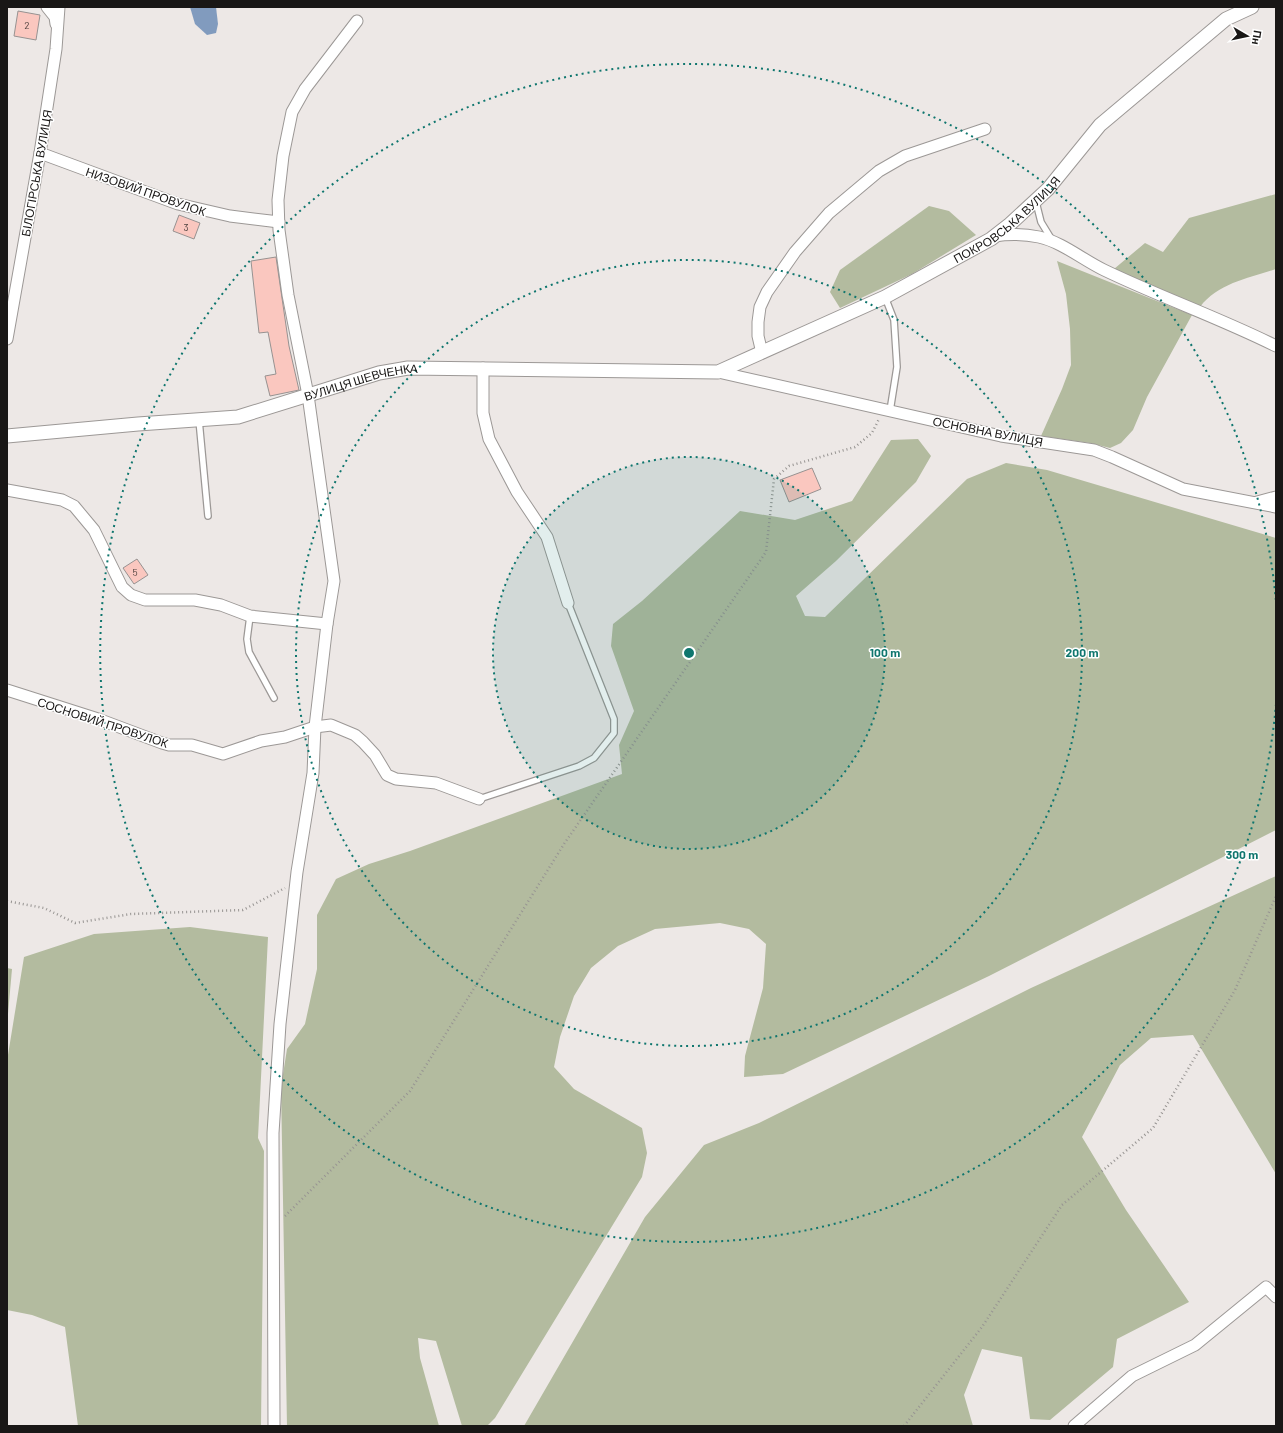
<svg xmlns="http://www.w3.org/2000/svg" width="1283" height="1433" viewBox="0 0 1283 1433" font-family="Barlow,sans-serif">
<rect width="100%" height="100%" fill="#ede8e6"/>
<!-- green -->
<g fill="#b3bb9f">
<path d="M1276 194V269C1250 278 1218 283 1200 307L1114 269 1145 243 1163 252 1189 218Z"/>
<path d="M929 206 949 211 976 235 912 274 840 308 830 292 840 270Z"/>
<path d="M1057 261 1192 315 1147 397 1133 430 1121 443 1110 448 1090 443 1041 436 1062 389 1071 365 1070 329 1066 294Z"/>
<path d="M918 439 931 456 916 482 836 561 796 596 805 616 825 617 967 479 1006 463 1047 470 1276 538V830L989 976 783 1074 744 1077 745 1056 763 988 766 944 749 929 720 923 655 929 618 946 591 968 574 996 560 1037 554 1067 574 1089 642 1128 647 1153 642 1177 495 1418 487 1426H462L436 1341 418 1338 420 1358 439 1426H287L281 1087 287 1049 305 1024 317 969V915L336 879 369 864 410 851 622 774 619 745 634 711 611 646 613 624 642 601 740 511 795 520 852 501 891 440Z"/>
<path d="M1276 876V1174L1193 1035 1151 1038 1120 1065 1082 1137 1126 1210 1189 1302 1117 1339 1113 1367 1050 1420 1030 1419 1022 1357 982 1349 964 1395 973 1426H524L645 1217 704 1145 759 1123 1031 988Z"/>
<path d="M190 927 268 937 258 1138 264 1151 261 1426H78L65 1327 32 1315 7 1310V1061L24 957 94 934Z"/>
<path d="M7 968 12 969 7 1025Z"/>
</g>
<!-- water -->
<path fill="#819bbe" d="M190 7H216L218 24 216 33 207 35 195 24Z"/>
<!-- building -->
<g fill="#fac7bf" stroke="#979291">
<path d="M18 11 40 15 36 40 14 36Z"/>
<path d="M179 215 200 223 194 239 173 231Z"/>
<path d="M276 257 289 346 299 390 270 396 265 376 276 374 268 332 259 333 251 261Z"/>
<path d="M812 468 821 489 789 502 780 480Z"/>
<path d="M137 559 148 575 134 584 123 568Z"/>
</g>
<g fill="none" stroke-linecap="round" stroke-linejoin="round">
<defs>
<g id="service">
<path d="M1036 202 1041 222 1052 240"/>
<path d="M885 297 894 320 897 367 890 411"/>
<path d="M199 420 208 516"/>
<path d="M250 616 247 639 249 652 274 698"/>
<path d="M479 799 579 766 594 758 614 733V719L568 603"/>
</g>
<g id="minor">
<path d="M47 7 55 17 56 24"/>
<path d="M40 153 178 204 230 216 279 222"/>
<path d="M994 236C1008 234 1025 234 1039 237 1062 242 1083 260 1104 270 1160 297 1220 318 1276 346"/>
<path d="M7 339 40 153 56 49 59 7"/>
<path d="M762 353 758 336V322L760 307 767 292 795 252 829 213 879 171 905 156 985 129"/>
<path d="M483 368V413L489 439 517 492 547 537 568 603"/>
<path d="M718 372 1001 436 1094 450 1112 457 1183 489 1276 507"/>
<path d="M7 490 62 500 74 506 94 530 122 587 131 595 145 600H195L221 605 250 616 327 624"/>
<path d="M1257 502 1276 497"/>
<path d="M7 690 98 719 162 743 169 745H192L223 754 261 741 285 737 315 727 331 725 355 735 363 742 375 755 387 775 396 779 436 783 479 799"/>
<path d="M274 1426 273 1133 280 1024 297 872 313 773 315 727 327 624 334 581 308 395 288 295 279 230 278 200 283 156 292 112 305 89 357 21"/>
<path d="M1074 1426 1132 1376 1195 1345 1266 1287 1276 1297"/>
</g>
<g id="tertiary">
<path id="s1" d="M7 436 138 424 238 417 379 373 408 368 718 372 885 297 991 239 1009 225 1048 189 1100 125 1226 19 1252 7"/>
</g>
</defs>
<!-- service casing -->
<use href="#service" stroke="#9c9896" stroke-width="8"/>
<!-- minor casing -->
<use href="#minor" stroke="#9c9896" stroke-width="13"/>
<!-- tertiary casing -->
<use href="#tertiary" stroke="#9c9896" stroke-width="15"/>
<!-- path -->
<g stroke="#979492" stroke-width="2.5" stroke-dasharray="1 3" stroke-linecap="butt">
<path d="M7 901 44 908 75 923 131 914 243 910 285 888"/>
<path d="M285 1216 410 1091 564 844 766 552 774 479 789 466 855 447 872 433 879 419"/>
<path d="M904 1426 982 1327 1062 1205 1153 1128 1235 990 1276 896"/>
</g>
<!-- service -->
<use href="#service" stroke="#fff" stroke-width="5.5"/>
<!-- minor -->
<use href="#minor" stroke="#fff" stroke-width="11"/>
<!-- tertiary -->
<use href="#tertiary" stroke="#fff" stroke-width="13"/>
</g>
<!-- distance rings -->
<circle cx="689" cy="653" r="196" fill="#0f766e" fill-opacity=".12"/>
<g fill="none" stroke="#0f766e" stroke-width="2" stroke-dasharray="2 4">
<circle cx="689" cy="653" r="196"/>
<circle cx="689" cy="653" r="393"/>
<path d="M1276 704A589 589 0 1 1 1276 602"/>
</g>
<g text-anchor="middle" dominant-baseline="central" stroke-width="3" stroke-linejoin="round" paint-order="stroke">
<!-- number labels -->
<g font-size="10" fill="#514340">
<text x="27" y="25">2</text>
<text x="186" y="227">3</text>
<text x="135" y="572">5</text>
</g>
<!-- street labels -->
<g font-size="12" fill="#191716" stroke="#fff">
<text transform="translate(36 173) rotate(-80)">БІЛОГІРСЬКА ВУЛИЦЯ</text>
<text transform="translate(146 191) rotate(19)">НИЗОВИЙ ПРОВУЛОК</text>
<text stroke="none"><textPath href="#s1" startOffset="1047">ПОКРОВСЬКА ВУЛИЦЯ</textPath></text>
<text stroke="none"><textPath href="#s1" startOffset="360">ВУЛИЦЯ ШЕВЧЕНКА</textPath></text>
<text transform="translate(988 431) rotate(11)">ОСНОВНА ВУЛИЦЯ</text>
<text transform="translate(103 722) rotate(18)">СОСНОВИЙ ПРОВУЛОК</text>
</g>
</g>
<circle cx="689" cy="653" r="6" fill="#0f766e" stroke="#fff" stroke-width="2"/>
<g font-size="12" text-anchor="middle" font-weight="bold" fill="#0f766e" stroke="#fff" stroke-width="3" stroke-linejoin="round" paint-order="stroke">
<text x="885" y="657">100 m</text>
<text x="1082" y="657">200 m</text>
<text x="1242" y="859">300 m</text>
</g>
<!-- border -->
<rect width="1283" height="1433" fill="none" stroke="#191716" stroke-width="16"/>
<!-- north arrow -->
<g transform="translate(1247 36) rotate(99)" stroke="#ffffff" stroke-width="3" paint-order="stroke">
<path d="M0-3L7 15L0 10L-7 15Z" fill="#191716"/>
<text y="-6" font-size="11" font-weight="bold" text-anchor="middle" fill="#191716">Пн</text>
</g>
</svg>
